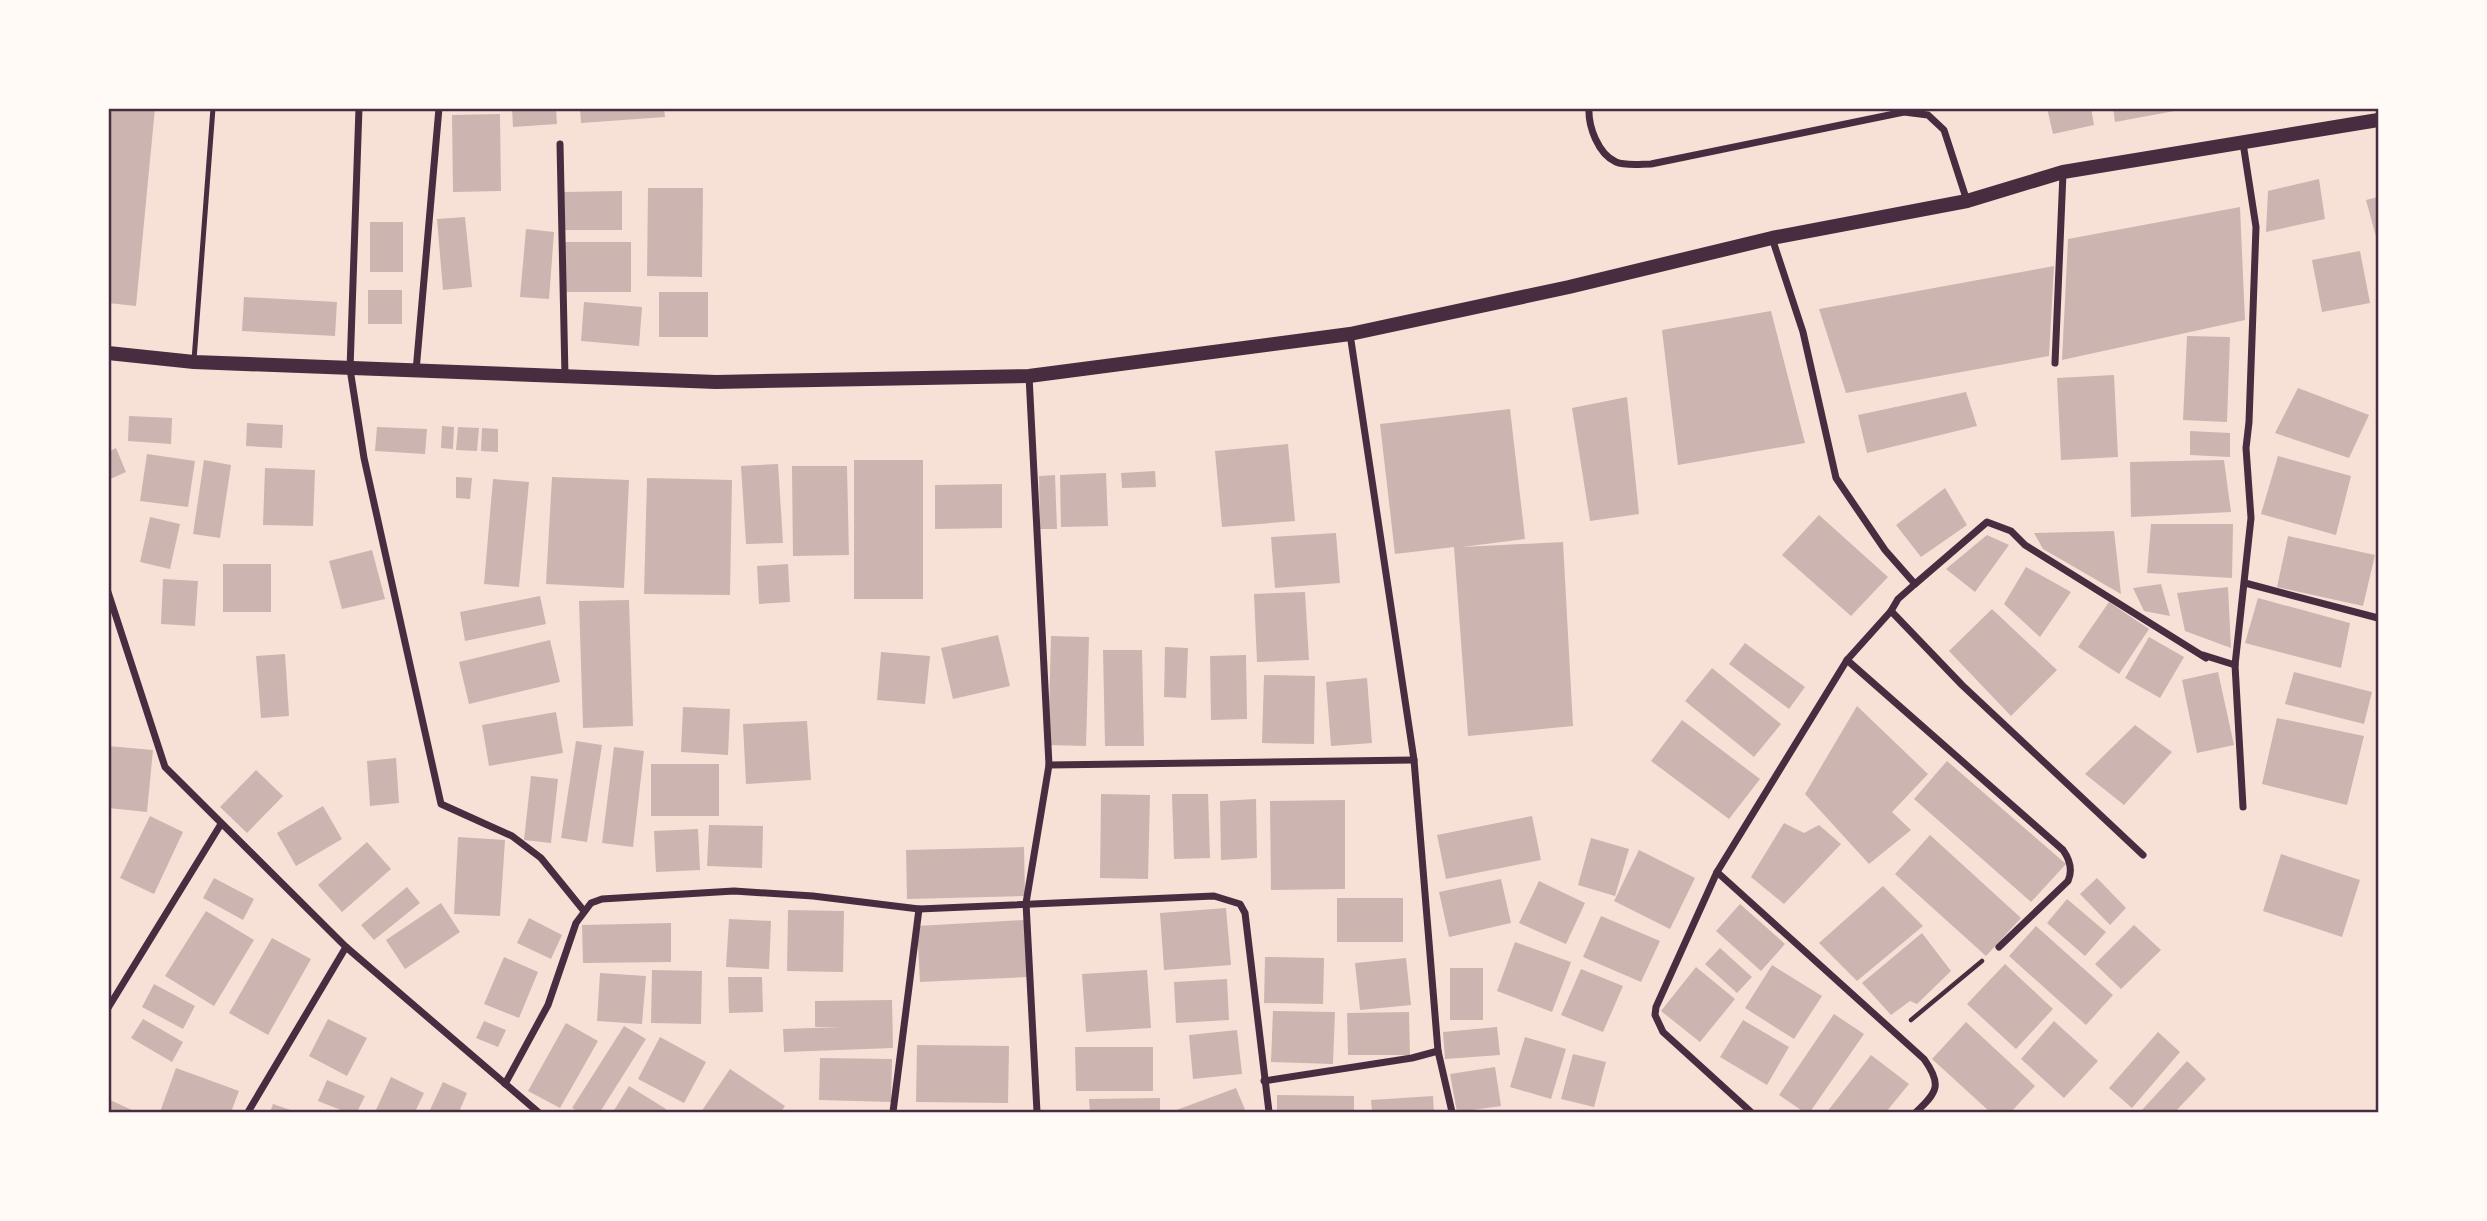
<svg xmlns="http://www.w3.org/2000/svg" width="2487" height="1221" viewBox="0 0 2487 1221" font-family="'PT Sans',sans-serif">
<rect width="100%" height="100%" fill="#f7e1d7"/>
<!-- building -->
<g fill="#ccb4b1">
<path d="M108 108H155L136 306 108 303Z"/>
<path d="M512 108H556L557 124 513 127Z"/>
<path d="M580 108H664L665 117 581 123Z"/>
<path d="M2047 108H2091L2094 125 2053 134Z"/>
<path d="M2113 108H2180V110L2115 122Z"/>
<path d="M500 114 501 191 453 192 452 115Z"/>
<path d="M2319 179 2325 219 2266 232 2268 191Z"/>
<path d="M648 188H703L702 277 647 276Z"/>
<path d="M622 191V230H565L564 192Z"/>
<path d="M2378 197V244L2366 200Z"/>
<path d="M2240 207 2245 320 2062 360 2068 239Z"/>
<path d="M465 217 472 287 443 290 437 219Z"/>
<rect x="370" y="222" width="33" height="50"/>
<path d="M526 229 554 232 549 299 520 297Z"/>
<rect x="564" y="242" width="67" height="50"/>
<path d="M2360 251 2370 303 2322 312 2312 260Z"/>
<path d="M2054 266 2049 356 1846 393 1819 309Z"/>
<rect x="368" y="290" width="34" height="34"/>
<rect x="659" y="292" width="49" height="45"/>
<path d="M244 297 337 302 335 336 242 331Z"/>
<path d="M584 302 642 307 639 346 581 341Z"/>
<path d="M1771 311 1805 443 1678 465 1662 330Z"/>
<path d="M2187 336 2230 337 2227 422 2183 420Z"/>
<path d="M2114 375 2118 457 2061 460 2057 378Z"/>
<path d="M2298 388 2369 415 2349 458 2275 433Z"/>
<path d="M1966 392 1977 426 1867 453 1858 415Z"/>
<path d="M1627 397 1639 514 1590 521 1572 408Z"/>
<path d="M1510 409 1525 539 1462 547 1563 542 1573 726 1468 736 1454 547 1395 554 1380 424Z"/>
<path d="M129 416 172 418 171 444 128 441Z"/>
<path d="M247 423 283 425 282 448 246 446Z"/>
<path d="M442 426 454 427 453 449 441 448Z"/>
<path d="M377 427 427 429 425 454 375 451Z"/>
<path d="M458 427 479 428 477 451 456 450Z"/>
<path d="M482 428 498 429V452L481 451Z"/>
<path d="M2190 431 2230 433V457L2190 455Z"/>
<path d="M1288 444 1295 521 1222 527 1215 451Z"/>
<path d="M116 448 126 472 108 480V452Z"/>
<path d="M147 454 195 461 188 507 140 501Z"/>
<path d="M2278 456 2351 476 2336 535 2261 514Z"/>
<path d="M204 460 231 465 220 538 193 534Z"/>
<rect x="854" y="460" width="69" height="139"/>
<path d="M2224 460 2231 512 2131 517 2130 462Z"/>
<path d="M778 464 783 543 746 544 741 466Z"/>
<path d="M792 466H847L849 555 793 556Z"/>
<path d="M265 468 315 470 313 526 263 525Z"/>
<path d="M1155 471 1156 487 1122 488 1121 473Z"/>
<path d="M1106 473 1108 526 1061 527 1060 475Z"/>
<path d="M1055 475 1057 529H1040L1039 476Z"/>
<path d="M456 477 472 478 470 499 456 498Z"/>
<path d="M552 477 629 480 624 588 546 584Z"/>
<path d="M647 478 732 480 730 595 644 594Z"/>
<path d="M493 479 529 482 519 587 484 584Z"/>
<path d="M1002 484V528L935 529V485Z"/>
<path d="M1945 488 1967 525 1921 557 1896 525Z"/>
<path d="M1819 515 1888 577 1851 616 1782 555Z"/>
<path d="M150 517 180 524 170 569 140 562Z"/>
<path d="M2151 524H2233L2232 578 2147 573Z"/>
<path d="M2114 531 2121 594 2043 549 2034 533Z"/>
<path d="M1336 533 1340 583 1275 588 1271 537Z"/>
<path d="M1987 535 2009 545 1975 592 1946 569Z"/>
<path d="M2288 536 2375 555 2363 606 2277 587Z"/>
<path d="M372 550 385 599 342 609 329 561Z"/>
<rect x="223" y="564" width="48" height="48"/>
<path d="M788 564 790 602 759 604 757 566Z"/>
<path d="M2026 567 2071 592 2040 637 2004 604Z"/>
<path d="M163 579 198 581 195 626 161 624Z"/>
<path d="M2161 584 2170 616 2144 611 2133 588Z"/>
<path d="M2228 587 2231 648 2185 631 2177 593Z"/>
<path d="M1305 592 1309 660 1257 662 1254 594Z"/>
<path d="M540 596 546 624 465 641 460 612Z"/>
<path d="M2258 598 2350 623 2341 668 2245 643Z"/>
<path d="M629 600 633 726 583 728 579 601Z"/>
<path d="M2109 602 2149 629 2119 674 2078 647Z"/>
<path d="M1992 609 2057 670 2011 716 1949 651Z"/>
<path d="M998 635 1010 686 953 699 941 648Z"/>
<path d="M1051 636 1089 637 1086 746 1048 745Z"/>
<path d="M2149 637 2184 657 2160 698 2125 678Z"/>
<path d="M550 640 560 682 469 704 459 662Z"/>
<path d="M1745 643 1805 687 1789 709 1729 664Z"/>
<path d="M1165 647 1188 648 1186 698 1164 697Z"/>
<path d="M1103 650H1142L1144 746H1105Z"/>
<path d="M881 652 930 656 925 704 877 700Z"/>
<path d="M285 654 289 716 261 718 256 656Z"/>
<path d="M1246 655 1247 719 1211 720 1210 656Z"/>
<path d="M1712 668 1781 724 1754 757 1685 701Z"/>
<path d="M2218 672 2234 745 2197 753 2182 680Z"/>
<path d="M2294 672 2372 692 2364 724 2285 704Z"/>
<path d="M1264 675 1315 676 1314 744 1262 743Z"/>
<path d="M1367 678 1372 743 1331 746 1326 682Z"/>
<path d="M1857 706 1928 774 1892 812 1911 830 1869 864 1805 794Z"/>
<path d="M683 707 730 709 728 755 681 752Z"/>
<path d="M556 712 563 753 489 766 482 725Z"/>
<path d="M2277 718 2364 736 2347 805 2262 784Z"/>
<path d="M1682 720 1760 779 1729 819 1651 761Z"/>
<path d="M807 721 811 780 746 784 743 724Z"/>
<path d="M2135 725 2172 752 2124 805 2085 774Z"/>
<path d="M576 741 602 745 587 842 561 838Z"/>
<path d="M108 746 153 750 147 812 108 808Z"/>
<path d="M614 747 644 751 633 847 602 843Z"/>
<path d="M396 758 399 803 370 806 367 761Z"/>
<path d="M1947 761 2066 864 2031 902 1914 799Z"/>
<rect x="651" y="764" width="68" height="52"/>
<path d="M256 770 283 796 247 833 220 807Z"/>
<path d="M531 776 558 779 551 843 524 840Z"/>
<path d="M1101 794 1150 795 1148 879 1100 878Z"/>
<path d="M1172 794H1208L1210 858 1174 859Z"/>
<path d="M1256 799 1257 858 1221 860 1220 801Z"/>
<path d="M1345 800V889L1271 890 1270 801Z"/>
<path d="M323 806 342 839 296 866 277 833Z"/>
<path d="M150 816 183 832 154 894 120 878Z"/>
<path d="M1532 816 1541 860 1446 879 1437 835Z"/>
<path d="M1784 823 1804 833 1819 825 1841 844 1784 904 1751 877Z"/>
<path d="M709 825 763 826 762 868 707 866Z"/>
<path d="M698 829 700 870 656 872 654 831Z"/>
<path d="M1930 835 2021 918 1986 956 1895 874Z"/>
<path d="M458 837 505 840 500 916 454 914Z"/>
<path d="M1591 838 1629 849 1615 896 1578 885Z"/>
<path d="M367 842 391 869 342 912 318 885Z"/>
<path d="M1024 847 1025 896 907 899 906 850Z"/>
<path d="M1639 850 1695 878 1670 929 1614 901Z"/>
<path d="M2281 854 2360 880 2342 937 2263 911Z"/>
<path d="M214 878 254 899 243 920 203 898Z"/>
<path d="M2097 878 2126 908 2110 925 2080 894Z"/>
<path d="M1501 879 1511 923 1449 937 1439 892Z"/>
<path d="M1539 881 1585 903 1566 944 1519 923Z"/>
<path d="M1883 886 1923 926 1857 981 1819 943Z"/>
<path d="M407 887 420 903 374 940 361 925Z"/>
<rect x="1337" y="898" width="66" height="44"/>
<path d="M2067 899 2106 932 2085 956 2047 923Z"/>
<path d="M441 903 460 932 405 969 386 940Z"/>
<path d="M1740 904 1785 944 1761 971 1716 931Z"/>
<path d="M1226 908 1231 965 1164 970 1160 913Z"/>
<path d="M788 910 844 911 843 972 787 971Z"/>
<path d="M206 911 254 940 214 1006 165 976Z"/>
<path d="M1601 916 1660 941 1641 982 1583 957Z"/>
<path d="M529 918 562 935 551 959 517 943Z"/>
<path d="M729 919 771 921 769 969 726 967Z"/>
<path d="M1024 920 1027 977 920 982 917 926Z"/>
<path d="M671 923V962L583 963 582 925Z"/>
<path d="M2134 925 2161 950 2121 989 2095 964Z"/>
<path d="M2036 926 2113 995 2086 1025 2009 956Z"/>
<path d="M1922 933 1951 971 1917 1004 1910 1001 1891 1015 1862 983Z"/>
<path d="M272 938 311 959 268 1035 229 1013Z"/>
<path d="M1515 942 1571 962 1552 1012 1497 991Z"/>
<path d="M1720 948 1752 977 1737 993 1705 964Z"/>
<path d="M504 957 538 972 519 1018 484 1004Z"/>
<path d="M1265 957 1324 958 1323 1004 1264 1003Z"/>
<path d="M1406 958 1411 1005 1360 1010 1355 963Z"/>
<path d="M2005 964 2053 1009 2016 1049 1967 1004Z"/>
<path d="M1772 965 1822 996 1794 1039 1745 1008Z"/>
<path d="M1696 967 1735 999 1700 1042 1661 1011Z"/>
<rect x="1450" y="968" width="33" height="52"/>
<path d="M1581 969 1623 986 1603 1032 1561 1015Z"/>
<path d="M652 970 702 971 701 1024 651 1023Z"/>
<path d="M1147 970 1151 1028 1086 1032 1082 974Z"/>
<path d="M600 973 646 976 642 1024 597 1021Z"/>
<path d="M728 977H762L763 1012 729 1013Z"/>
<path d="M1227 979 1229 1020 1176 1023 1174 982Z"/>
<path d="M154 984 195 1006 183 1029 142 1007Z"/>
<path d="M892 1000 893 1048 784 1052 783 1029 843 1027H815V1001Z"/>
<path d="M1273 1011 1335 1012 1333 1064 1271 1062Z"/>
<path d="M1409 1012 1410 1055H1348L1347 1013Z"/>
<path d="M1834 1014 1864 1034 1810 1112H1804L1779 1095Z"/>
<path d="M143 1019 183 1042 172 1062 131 1038Z"/>
<path d="M328 1019 367 1038 347 1076 309 1056Z"/>
<path d="M1743 1020 1789 1047 1767 1085 1720 1057Z"/>
<path d="M484 1021 506 1030 498 1047 476 1038Z"/>
<path d="M2054 1021 2098 1061 2064 1098 2021 1059Z"/>
<path d="M1966 1022 2035 1086 2011 1112H1990L1932 1059Z"/>
<path d="M566 1023 598 1041 560 1108 528 1091Z"/>
<path d="M624 1026 646 1039 600 1112H579L572 1108Z"/>
<path d="M1497 1027 1500 1055 1445 1059 1443 1032Z"/>
<path d="M1237 1030 1242 1074 1193 1079 1189 1035Z"/>
<path d="M2158 1032 2180 1052 2132 1108 2109 1088Z"/>
<path d="M660 1037 706 1062 684 1103 638 1079Z"/>
<path d="M1525 1037 1566 1049 1551 1099 1510 1087Z"/>
<path d="M917 1045 1009 1046 1008 1103 916 1102Z"/>
<path d="M1075 1047H1153V1091H1076Z"/>
<path d="M1573 1054 1606 1062 1594 1107 1561 1099Z"/>
<path d="M1871 1055 1909 1084 1886 1112H1827Z"/>
<path d="M820 1058 892 1059 891 1102 819 1100Z"/>
<path d="M2187 1061 2206 1079 2175 1112H2143L2141 1111Z"/>
<path d="M1495 1067 1501 1106 1457 1112 1450 1074Z"/>
<path d="M176 1068 239 1091 231 1112H160Z"/>
<path d="M730 1069 785 1106 781 1112H701Z"/>
<path d="M391 1077 424 1093 415 1112H375Z"/>
<path d="M327 1080 365 1096 357 1112H346L318 1101Z"/>
<path d="M443 1082 467 1093 459 1112H429Z"/>
<path d="M629 1086 666 1109 664 1112H613Z"/>
<path d="M1236 1088 1246 1112H1171Z"/>
<path d="M1277 1095 1354 1096V1112H1277Z"/>
<path d="M1433 1096 1434 1112H1372L1371 1100Z"/>
<path d="M1160 1098V1112H1090L1089 1099Z"/>
<path d="M108 1099 136 1112H108Z"/>
<path d="M273 1104 296 1112H270Z"/>
</g>
<g fill="none" stroke-linecap="round" stroke-linejoin="round">
<!-- path -->
<path stroke="#4a2c40" stroke-width="4.5" d="M1911 1020 1982 961"/>
<!-- service -->
<path stroke="#4a2c40" stroke-width="5" d="M194 360 213 108"/>
<!-- minor -->
<g stroke="#4a2c40" stroke-width="7">
<path d="M359 108 350 369 364 458 441 804 512 836 541 858 584 911"/>
<path d="M1589 108C1588 126 1598 154 1616 162 1625 166 1641 164 1651 164L1904 112 1928 115 1944 130 1967 201"/>
<path d="M2243 143 2256 227 2249 422 2246 448 2251 518 2235 665 2243 807"/>
<path d="M560 144 565 376"/>
<path d="M1350 334 1414 760 1438 1051 1452 1112"/>
<path d="M2055 363 2063 173"/>
<path d="M416 371 439 108"/>
<path d="M1029 376 1049 765 1026 903 1037 1112"/>
<path d="M2245 583 2378 618"/>
<path d="M1915 584 1987 522 2011 531 2025 545 2206 658"/>
<path d="M108 592 165 767 346 947 538 1112"/>
<path d="M1891 611 1962 685 2143 855"/>
<path d="M2203 655 2235 665"/>
<path d="M1847 660 2063 850C2070 860 2073 870 2068 881L1999 947"/>
<path d="M1049 765 1414 760"/>
<path d="M1717 872 1924 1059C1942 1084 1938 1092 1916 1112"/>
<path d="M108 1008 221 824"/>
<path d="M1264 1081 1412 1058 1438 1051"/>
<path d="M505 1084 548 1005 576 923 591 903 602 899 734 891 813 896 919 909 1214 896 1240 904 1245 913 1269 1112"/>
<path d="M248 1112 346 947"/>
<path d="M893 1112 919 909"/>
<path d="M1751 1112 1663 1032 1655 1015 1656 1007 1717 872 1847 660 1891 611 1898 599 1915 584 1885 550 1836 478 1803 332 1772 238"/>
</g>
<!-- secondary -->
<path stroke="#4a2c40" stroke-width="14" d="M108 353 194 362 716 382 1029 376 1350 334 1569 287 1772 238 1967 201 2063 172 2378 120"/>
</g>
<!-- border -->
<rect width="2487" height="1221" fill="none" stroke="#fffaf5" stroke-width="220"/>
<rect x="110" y="110" width="2267" height="1001" fill="none" stroke="#4a2c40" stroke-width="2.5"/>
</svg>
